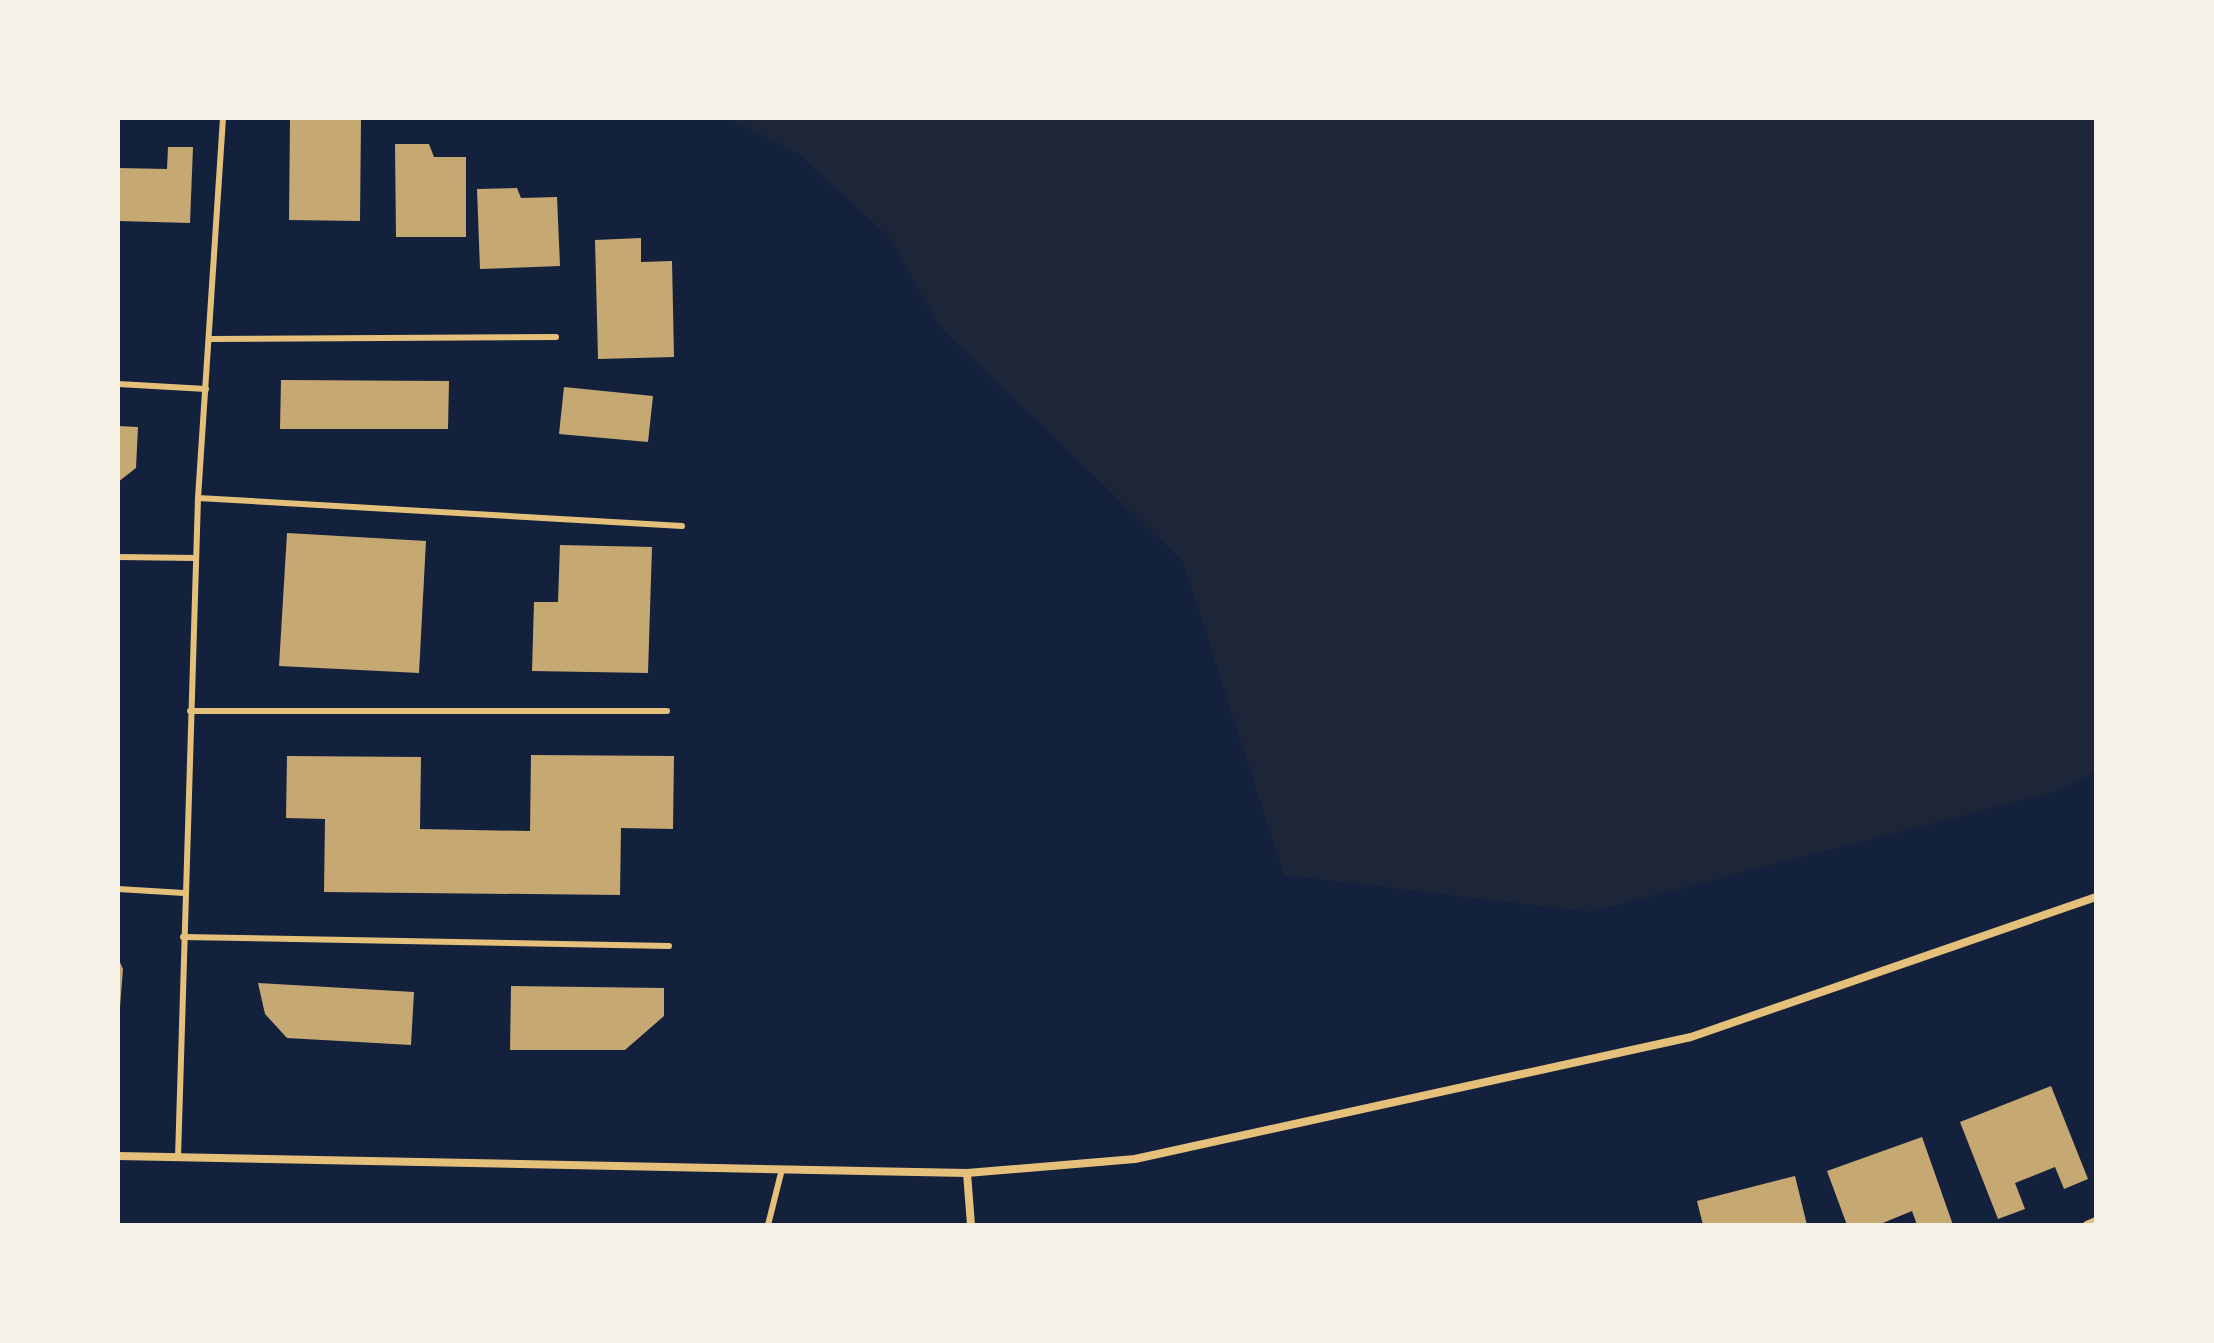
<svg xmlns="http://www.w3.org/2000/svg" width="2214" height="1343" viewBox="0 0 2214 1343" font-family="'Source Sans 3',sans-serif">
<rect width="100%" height="100%" fill="#14213d"/>
<!-- green -->
<path fill="#1d2539" d="M728 118H2096V771L2062 790 1589 912 1284 875 1183 562 939 326 890 238 797 153Z"/>
<!-- building -->
<g fill="#c6a872">
<path d="M290 118H361L360 221 289 220Z"/>
<path d="M395 144H429L434 157H466V237H396Z"/>
<path d="M168 147H193L190 223 118 221V168L167 169Z"/>
<path d="M517 188 521 198 557 197 560 266 480 269 477 189Z"/>
<path d="M641 238V262L672 261 674 357 598 359 595 240Z"/>
<path d="M281 380 449 381 448 429H280Z"/>
<path d="M564 387 653 396 648 442 559 434Z"/>
<path d="M118 426 138 427 136 468 118 482Z"/>
<path d="M287 533 426 541 419 673 279 666Z"/>
<path d="M560 545 652 547 648 673 532 671 534 602H558Z"/>
<path d="M531 755 674 756 673 829 621 828 620 895 324 892 325 819 286 818 287 756 421 757 420 829 530 831Z"/>
<path d="M118 958 123 969 120 1007H118Z"/>
<path d="M258 983 414 992 411 1045 287 1038 265 1014Z"/>
<path d="M511 986 664 988V1016L625 1050H510Z"/>
<path d="M2051 1086 2088 1179 2064 1189 2055 1167 2015 1183 2025 1209 1998 1219 1960 1122Z"/>
<path d="M1922 1137 1953 1225H1917L1912 1211 1878 1225H1847L1827 1171Z"/>
<path d="M1795 1176 1807 1225H1703L1697 1201Z"/>
</g>
<g fill="none" stroke-linecap="round" stroke-linejoin="round">
<!-- service -->
<g stroke="#e5c07b" stroke-width="6">
<path d="M209 339 556 337"/>
<path d="M118 384 206 389"/>
<path d="M198 498 682 526"/>
<path d="M118 557 196 558"/>
<path d="M190 711H667"/>
<path d="M118 889 184 893"/>
<path d="M183 937 669 946"/>
<path d="M178 1158 198 498 223 118"/>
<path d="M768 1225 782 1169"/>
</g>
<!-- minor -->
<g stroke="#e5c07b" stroke-width="8">
<path d="M118 1156 967 1173 1135 1159 1691 1037 2096 897"/>
<path d="M967 1173 971 1225"/>
<path d="M2087 1225 2096 1221"/>
</g>
</g>
<!-- border -->
<rect width="2214" height="1343" fill="none" stroke="#f6f1e7" stroke-width="240"/>
</svg>
